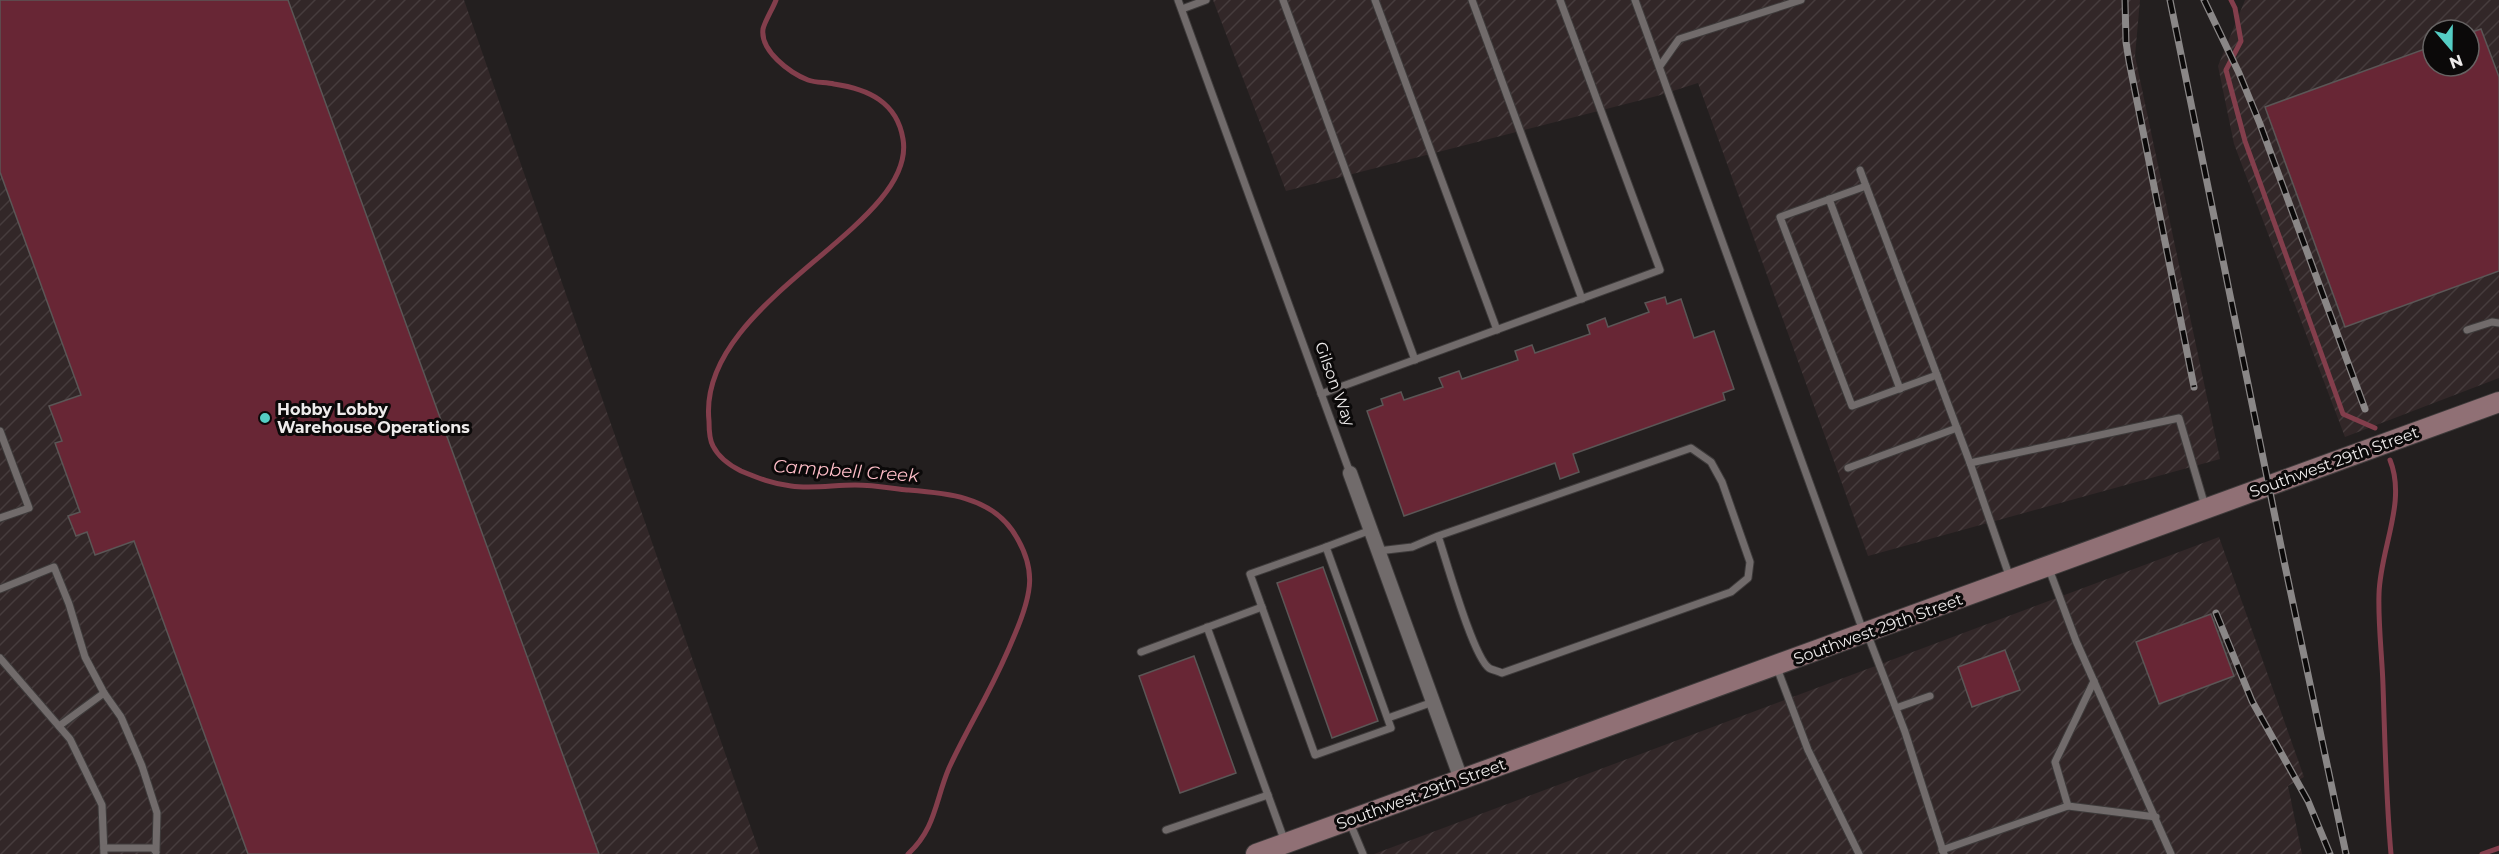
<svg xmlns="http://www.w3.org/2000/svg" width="2499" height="854" viewBox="0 0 2499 854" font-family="Montserrat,sans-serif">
<defs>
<pattern id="industrial-furrows" width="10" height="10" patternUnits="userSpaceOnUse" patternTransform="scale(1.5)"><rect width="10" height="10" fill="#322728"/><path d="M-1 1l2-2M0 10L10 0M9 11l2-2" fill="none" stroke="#463c3d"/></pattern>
</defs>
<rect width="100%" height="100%" fill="#231f1f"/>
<!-- industrial -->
<g fill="url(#industrial-furrows)" fill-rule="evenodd">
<path d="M0 0H464L760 854H0Z"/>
<path d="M1213 0H2140L2135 56 2220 459 1868 556 1698 83 1657 96 1286 191Z"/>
<path d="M2245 0H2499V378L2345 437 2234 144 2218 66ZM2433 30H2469V66H2433Z"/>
<path d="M2219 537 2304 777 2288 786 2302 854H1374Z"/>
</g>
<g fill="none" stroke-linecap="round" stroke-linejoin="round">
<!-- stream -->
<g stroke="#833e4c" stroke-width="5">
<path d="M776 0C773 8 764 23 763 29 760 51 790 73 808 80 816 83 826 82 834 84 868 89 897 102 903 139 918 227 696 300 709 421 709 429 709 439 713 446 719 458 729 465 741 471 758 478 773 484 791 486 812 489 834 485 855 485 873 485 890 488 907 490 945 493 988 496 1012 530 1038 568 1032 594 1015 634 1006 656 996 677 985 698 973 721 960 744 949 768 935 801 936 828 908 854"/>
<path d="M2231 0 2235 8 2241 41 2226 70 2245 141 2343 414 2375 428"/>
<path d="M2390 460C2407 502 2380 549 2379 594 2378 624 2382 655 2383 685 2385 742 2386 798 2391 854"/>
<path d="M2482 854 2499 848"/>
</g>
</g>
<!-- building -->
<g fill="#682635" stroke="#5b5656" stroke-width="1.5">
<path d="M0 0H288L599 854H248L134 541 95 555 87 532 76 536 68 516 80 512 55 443 62 441 49 406 81 395 0 172Z"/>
<path d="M2481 29 2499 77V271L2345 327 2265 107 2433 46V66H2469V33Z"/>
<path d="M1665 297 1667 304 1681 299 1694 338 1714 331 1734 389 1723 393 1725 400 1573 454 1579 472 1560 479 1555 463 1404 516 1367 411 1383 405 1381 399 1401 392 1404 400 1443 387 1439 378 1459 371 1462 379 1518 360 1515 351 1532 345 1535 353 1590 334 1587 325 1605 318 1608 327 1649 312 1645 303Z"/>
<path d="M1323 567 1378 721 1332 738 1277 583Z"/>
<path d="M2211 614 2234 676 2159 704 2136 642Z"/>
<path d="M2005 650 2020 690 1972 707 1958 667Z"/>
<path d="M1194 656 1236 773 1180 793 1139 676Z"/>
</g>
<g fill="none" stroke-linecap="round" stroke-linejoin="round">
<defs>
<g id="lane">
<path d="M1178 0 1350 473"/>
<path d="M1283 0 1415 360"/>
<path d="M1375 0 1497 330"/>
<path d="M1472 0 1582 299"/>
<path d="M1635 0 1863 631"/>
<path d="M1182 9 1206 0"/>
<path d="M1660 66 1679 39 1801 0"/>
<path d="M1860 170 1970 463 2010 578"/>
<path d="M1866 186 1780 217 1852 406 1937 375"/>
<path d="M1829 199 1900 389"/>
<path d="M2467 330 2492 322 2499 323"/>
<path d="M1321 394 1660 270 1560 0"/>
<path d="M0 431 29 508 0 518"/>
<path d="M1970 463 2179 418 2205 506"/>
<path d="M1848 468 1957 428"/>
<path d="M1326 547 1391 728 1315 755 1250 574Z"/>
<path d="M1326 547 1371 530"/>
<path d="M1378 551 1412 547 1438 536 1691 448 1711 462 1722 482 1750 562 1748 578 1731 592 1502 673C1498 671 1492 670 1489 668 1473 657 1446 559 1438 536"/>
<path d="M2049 569 2076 641 2171 854"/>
<path d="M0 589 54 567 69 604 85 657 104 693"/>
<path d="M1207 627 1285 842"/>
<path d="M1867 633 1905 732 1944 854"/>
<path d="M1141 652 1262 607"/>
<path d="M0 658 70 739 102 805 104 854"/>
<path d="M1777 668 1808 750 1859 854"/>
<path d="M1896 708 1930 696"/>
<path d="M1388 718 1433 702"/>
<path d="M59 726 104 693 121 717 142 766 157 813 156 850"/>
<path d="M2068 806 2156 817"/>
<path d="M1350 823 1363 854"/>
<path d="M1166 830 1268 795"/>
<path d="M104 848H153L156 852"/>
<path d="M1942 850 2068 806 2055 762 2094 681"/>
</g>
<path id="street" d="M1350 473 1461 779"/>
<path id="secondary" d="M1256 854 2499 402"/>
</defs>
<!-- lane casing -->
<use href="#lane" stroke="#3e3b3b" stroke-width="9"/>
<!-- street casing -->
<use href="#street" stroke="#3e3b3b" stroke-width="16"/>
<!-- secondary casing -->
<use href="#secondary" stroke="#3e3b3b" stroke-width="22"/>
<!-- lane -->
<use href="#lane" stroke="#716b6b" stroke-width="7"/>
<!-- street -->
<use href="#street" stroke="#716b6b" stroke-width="14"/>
<!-- secondary -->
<use href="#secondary" stroke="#907075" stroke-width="20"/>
<defs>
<g id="rail">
<path d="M2125 0 2126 42 2129 61 2194 387"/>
<path d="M2170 0 2284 561 2346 854"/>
<path d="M2204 0 2239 73 2260 124 2365 409"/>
<path d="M2216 613 2252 701 2308 801 2330 854"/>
</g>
</defs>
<!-- rail casing -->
<use href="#rail" stroke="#8a8787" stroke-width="7"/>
<!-- rail -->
<use href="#rail" stroke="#0b0909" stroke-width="4.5" stroke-dasharray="14" stroke-linecap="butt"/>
</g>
<!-- markers -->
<circle fill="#55cec5" stroke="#0b0909" stroke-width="2" cx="265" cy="418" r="6"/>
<g text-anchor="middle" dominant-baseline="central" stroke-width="6" stroke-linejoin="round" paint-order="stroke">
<!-- street labels -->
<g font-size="16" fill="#eeebeb" stroke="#0b0909">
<text transform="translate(1335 384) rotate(70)">Gilson Way</text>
<text transform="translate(2334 462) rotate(-20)">Southwest 29th Street</text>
<text transform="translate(1878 629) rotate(-20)">Southwest 29th Street</text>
<text transform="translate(1421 794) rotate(-20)">Southwest 29th Street</text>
</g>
<!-- poi labels -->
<g font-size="16" font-weight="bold" fill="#eeebeb" stroke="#0b0909" text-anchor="start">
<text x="277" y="409">Hobby Lobby<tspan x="277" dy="18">Warehouse Operations</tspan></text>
</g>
<!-- water labels -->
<g font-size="18" font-style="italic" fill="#febdc7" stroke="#0b0909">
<text transform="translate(846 471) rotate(4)">Campbell Creek</text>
</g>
</g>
<!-- north arrow -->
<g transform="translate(2451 48) rotate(160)"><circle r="28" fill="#0b0909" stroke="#666363" stroke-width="1.5"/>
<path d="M0-4.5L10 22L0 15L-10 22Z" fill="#55cec5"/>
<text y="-9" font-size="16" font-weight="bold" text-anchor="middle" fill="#eeebeb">N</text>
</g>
</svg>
